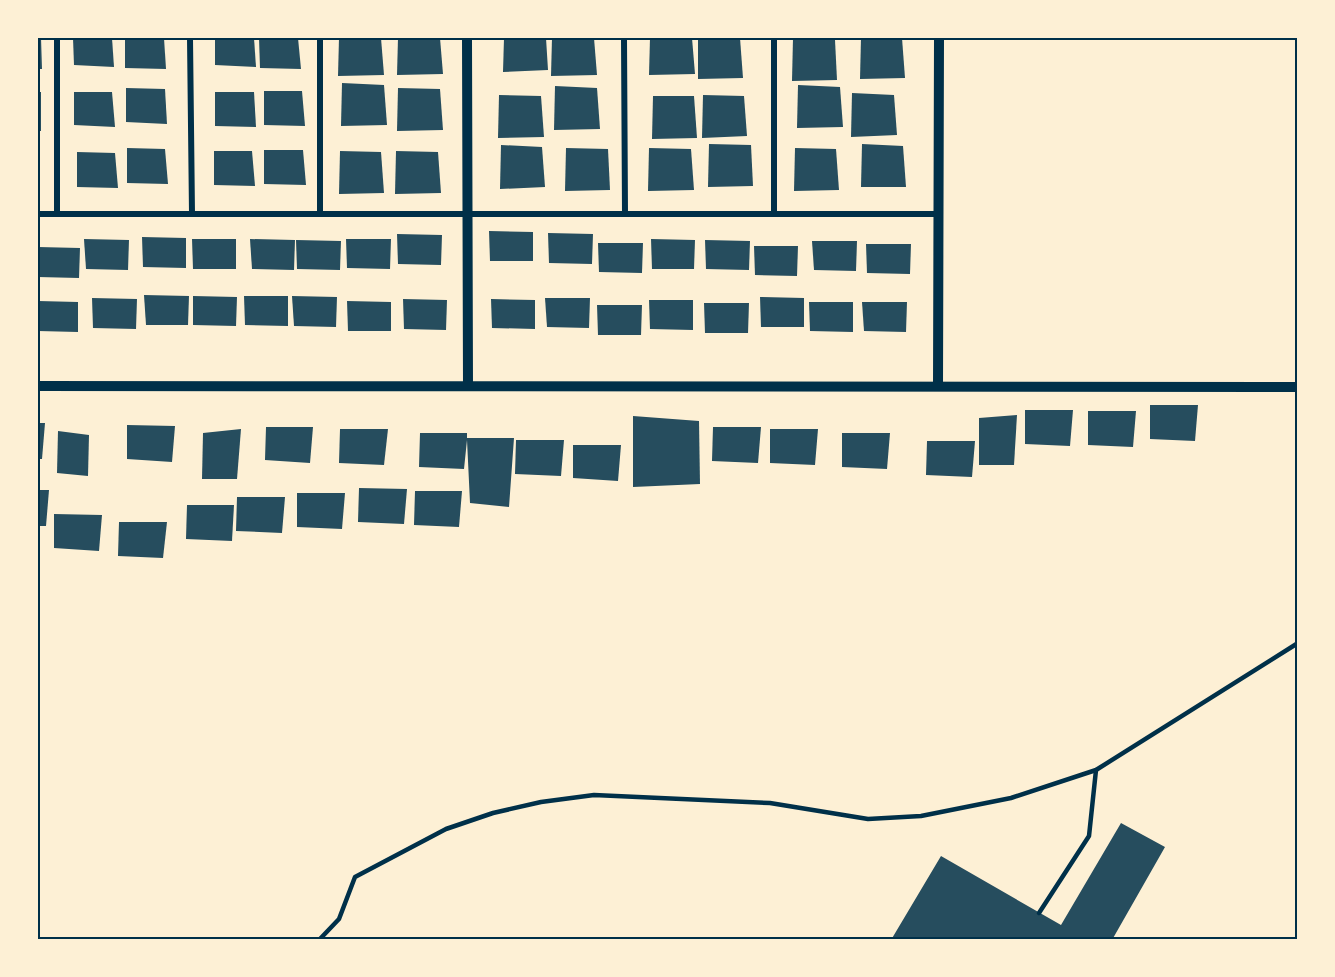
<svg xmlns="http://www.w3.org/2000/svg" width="1335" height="977" viewBox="0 0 1335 977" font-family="Cabin,sans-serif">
<rect width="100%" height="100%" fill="#fdf0d5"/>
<!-- building -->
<g fill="#264d5e">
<path d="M38 38H41L42 69H38Z"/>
<path d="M73 38H112L114 67 74 65Z"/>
<path d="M125 38H164L166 69 125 68Z"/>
<path d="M215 38H254L256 67 215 65Z"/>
<path d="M259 38H298L301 69 260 68Z"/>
<path d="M339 38H381L384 75 338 76Z"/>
<path d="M398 38H440L443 74 397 75Z"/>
<path d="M504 38H546L548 70 503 72Z"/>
<path d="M552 38H594L597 75 551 76Z"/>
<path d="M650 38H692L695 74 649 75Z"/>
<path d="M698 38H740L743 78 698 79Z"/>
<path d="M793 38 835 40 837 80 792 81Z"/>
<path d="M861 38H902L905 78 860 79Z"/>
<path d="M342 83 384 85 387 125 341 126Z"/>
<path d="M798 85 840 87 843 127 797 128Z"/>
<path d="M555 86 597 88 600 129 554 130Z"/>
<path d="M126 88 165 89 167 124 126 122Z"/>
<path d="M398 88 440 89 443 130 397 131Z"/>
<path d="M264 91H302L305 126 264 125Z"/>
<rect x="38" y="92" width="3" height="39"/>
<path d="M74 92H112L115 127 74 125Z"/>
<path d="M215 92H254L256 127 215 126Z"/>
<path d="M852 93 894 95 897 135 851 137Z"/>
<path d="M499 95 541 96 544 137 498 138Z"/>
<path d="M703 95 744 96 747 136 702 138Z"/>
<path d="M653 96H694L697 138 652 139Z"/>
<path d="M709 144 751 145 753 186 708 187Z"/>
<path d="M862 144 903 146 906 187H861Z"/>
<path d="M501 145 542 147 545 187 500 189Z"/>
<path d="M127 148 165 149 168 184 127 183Z"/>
<path d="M566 148 608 149 610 190 565 191Z"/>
<path d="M649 148 691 149 694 190 648 191Z"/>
<path d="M795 148 836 149 839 190 794 191Z"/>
<path d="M264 150H303L306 185 264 184Z"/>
<path d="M214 151H252L255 186 214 185Z"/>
<path d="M340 151 381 152 384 193 339 194Z"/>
<path d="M396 151 438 152 441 193 395 194Z"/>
<path d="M77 152 115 153 118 188 77 187Z"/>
<path d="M489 231 533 232V261H490Z"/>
<path d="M548 233 593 234 592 264 549 263Z"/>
<path d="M397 234 442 235 441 265 398 264Z"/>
<path d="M142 237 186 238V268L143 267Z"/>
<path d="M84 239 129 240 128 270 86 269Z"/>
<path d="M192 239H236V269H193Z"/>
<path d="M250 239 295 240 294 270 252 269Z"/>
<path d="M346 239H391L390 269 347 268Z"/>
<path d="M651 239 695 240 694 269H652Z"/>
<path d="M296 240 341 241 340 270 297 269Z"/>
<path d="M705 240 750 241 749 270 706 269Z"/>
<path d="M812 241H857L856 271 814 270Z"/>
<path d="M598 243H643L642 273 599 272Z"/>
<path d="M866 244H911L910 274 867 273Z"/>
<path d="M754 246H798L797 276 755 275Z"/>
<path d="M38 247 80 248 79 278 38 277Z"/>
<path d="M144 295 189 296 188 325H146Z"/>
<path d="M193 296 237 297 236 326 193 325Z"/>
<path d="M244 296H288V326L245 325Z"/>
<path d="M292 296 337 297 336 327 294 326Z"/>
<path d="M760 297 804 298V327H761Z"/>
<path d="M92 298 137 299 136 329 93 328Z"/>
<path d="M545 298H590L589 328 547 327Z"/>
<path d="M403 299 447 300 446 330 404 329Z"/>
<path d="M491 299 535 300V329L492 328Z"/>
<path d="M649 300H693V330L650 329Z"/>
<path d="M38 301 78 302V332L38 331Z"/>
<path d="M347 301 391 302V331H348Z"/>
<path d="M809 302H853V332L810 331Z"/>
<path d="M862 302H907L906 332 864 331Z"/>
<path d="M704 303H749L748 333H705Z"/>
<path d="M597 305H642L641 335H598Z"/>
<path d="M1150 405H1198L1195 441 1150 439Z"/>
<path d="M1025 410H1073L1070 446 1025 444Z"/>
<path d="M1088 411H1136L1133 447 1088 445Z"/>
<path d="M1017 415 1014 465H979V418Z"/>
<path d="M633 416 699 421 700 484 633 487Z"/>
<path d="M38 423H45L42 459H38Z"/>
<path d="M127 425 175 426 172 462 127 459Z"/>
<path d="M266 427H313L310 463 265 460Z"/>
<path d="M713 427H761L758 463 712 461Z"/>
<path d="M241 429 237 479H202L203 433Z"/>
<path d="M340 429H388L384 465 339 463Z"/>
<path d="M770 429H818L815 465 770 463Z"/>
<path d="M58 431 89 435 88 476 57 473Z"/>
<path d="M420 433H467V438H514L509 507 470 503 467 440 464 469 419 467Z"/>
<path d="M842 433H890L887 469 842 467Z"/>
<path d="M516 440H564L561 476 515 474Z"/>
<path d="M927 441H975L972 477 926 475Z"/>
<path d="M573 445H621L618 481 573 478Z"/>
<path d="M359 488 407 489 404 524 358 522Z"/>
<path d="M38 490H49L46 526H38Z"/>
<path d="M415 491H462L459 527 414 525Z"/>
<path d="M297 493H345L342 529 297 527Z"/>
<path d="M237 497H285L282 533 236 531Z"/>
<path d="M187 505H234L232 541 186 539Z"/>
<path d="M54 514 102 515 99 551 54 548Z"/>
<path d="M119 522H167L163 558 118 556Z"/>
<path d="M1121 823 1165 847 1112 940H891L941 856 1061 925Z"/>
</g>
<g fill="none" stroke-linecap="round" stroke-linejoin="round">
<!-- service -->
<g stroke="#003049" stroke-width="4.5">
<path d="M1039 913 1089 836 1096 770"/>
<path d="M319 940 339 919 355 877 446 829 493 813 541 802 594 795 770 803 868 819 921 816 1011 798 1096 770 1298 643"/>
</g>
<!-- minor -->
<g stroke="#003049" stroke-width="6">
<path d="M57 38V214"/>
<path d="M190 38 192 214"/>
<path d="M624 38 625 214"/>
<path d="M774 38V214"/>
<path d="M38 214H939"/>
<path d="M320 214V38"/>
</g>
<!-- tertiary -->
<g stroke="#003049" stroke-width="10">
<path d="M467 38 468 386"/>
<path d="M938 385 939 38"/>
<path d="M38 386 1298 387"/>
</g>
</g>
<!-- border -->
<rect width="1335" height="977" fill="none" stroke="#fdf0d5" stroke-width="78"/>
<rect x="39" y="39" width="1257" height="899" fill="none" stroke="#003049" stroke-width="2"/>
</svg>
